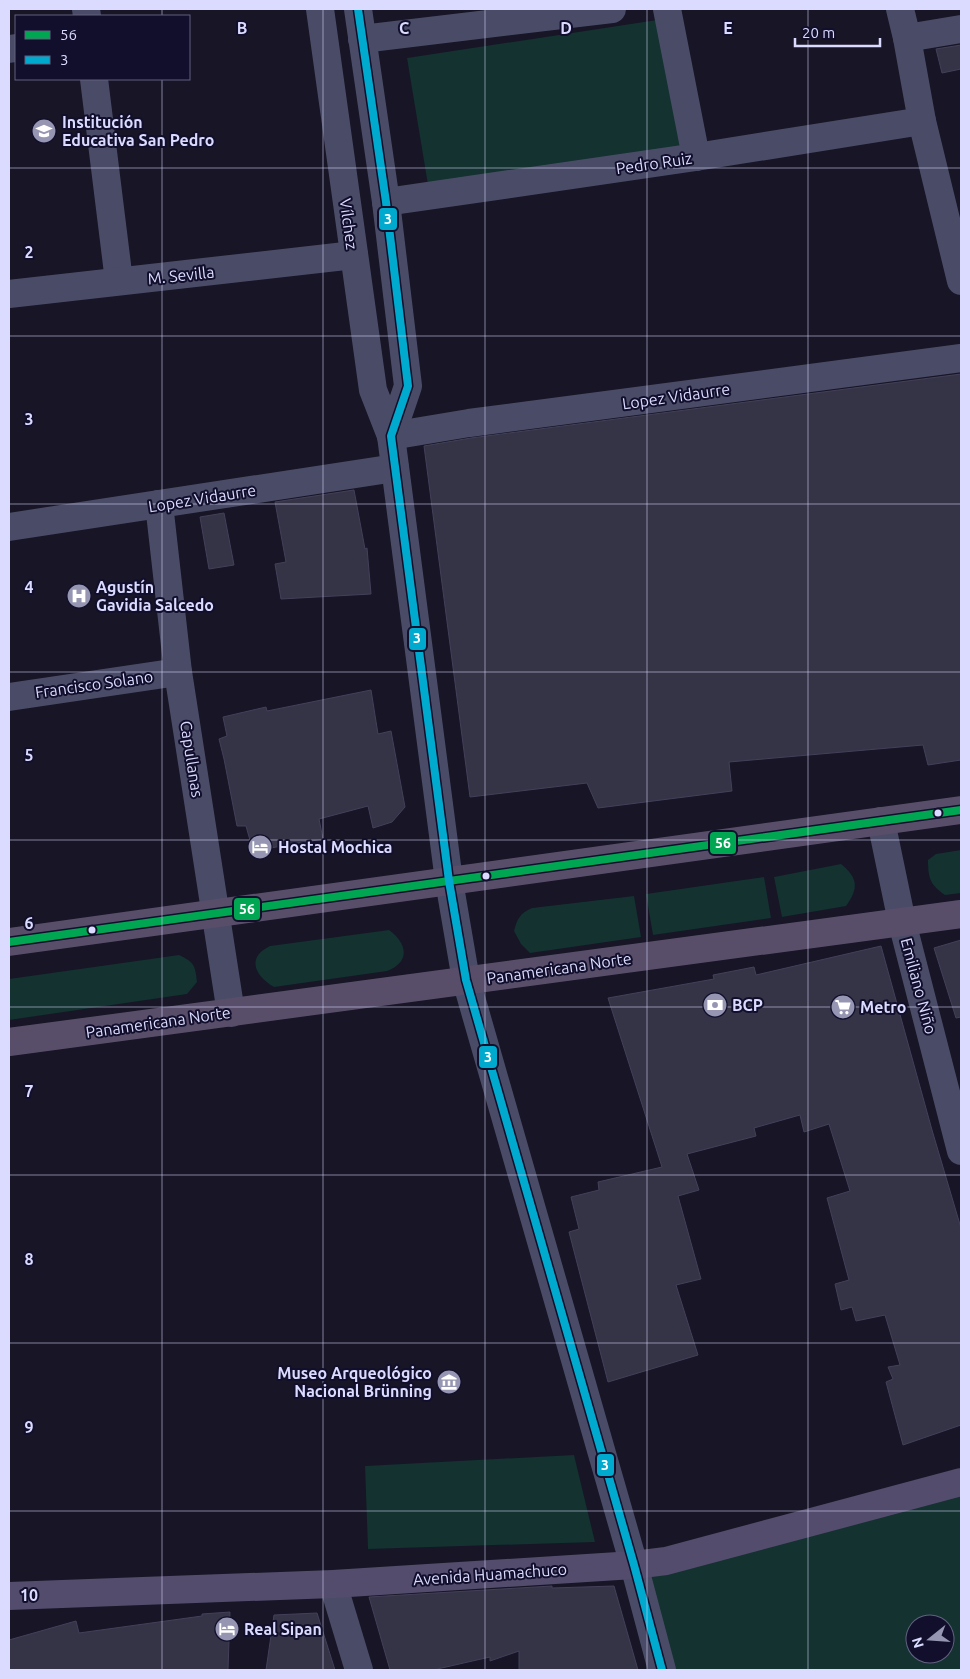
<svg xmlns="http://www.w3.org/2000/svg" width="970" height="1679" viewBox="0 0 970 1679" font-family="Ubuntu,sans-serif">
<rect width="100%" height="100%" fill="#171526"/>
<!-- green -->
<g fill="#133230" fill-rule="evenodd">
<path d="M657 20 684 155 429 191 407 58Z"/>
<path d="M961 850V893L945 895C930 885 928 878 928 860L936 854Z"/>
<path d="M841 864C858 878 859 888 846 906L782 917 774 877Z"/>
<path d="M764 877 771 918 653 935 646 894Z"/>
<path d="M634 896 641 937 530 953 521 944 514 931C517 919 520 913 532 908Z"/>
<path d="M389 930C407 943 411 962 387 971L274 987C256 977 245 958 270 946Z"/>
<path d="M179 955C194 962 195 965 197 982L187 994 9 1020V979Z"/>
<path d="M574 1455 595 1542 368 1549 365 1466Z"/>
<path d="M961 1482V1670H662L634 1565ZM915 1624H945V1654H915Z"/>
</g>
<!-- building -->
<g fill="#353447" stroke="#434059">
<path d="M961 45V69L942 73 936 49Z"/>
<path d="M961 374V760L928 765 923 745 729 762 732 791 598 808 587 783 470 797 424 446 471 438Z"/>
<path d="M354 490 365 549 367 548 371 594 281 599 275 564 286 562 275 502Z"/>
<path d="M224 513 234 565 209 569 200 517Z"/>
<path d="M371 690 378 734 391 731 405 807 392 822 373 828 368 806 319 819 323 839 253 851 246 826H237L224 759 219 739 227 736 223 717 266 707 267 711Z"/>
<path d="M961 940V1017L956 1018 934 948Z"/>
<path d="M881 946 932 1130 961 1228V1425L903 1445 886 1382 893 1379 888 1367 900 1365 885 1315 856 1321 852 1307 841 1310 835 1284 849 1280 827 1198 850 1191 829 1124 804 1132 800 1115 754 1128 756 1136 687 1154 699 1190 678 1196 701 1279 676 1285 698 1355 608 1382 569 1232 579 1229 571 1197 599 1190 598 1182 662 1167 608 998 714 979 713 975 754 967 756 975Z"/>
<path d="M552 1586V1588L614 1586 638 1670H519V1651L490 1661V1657L433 1670H390L369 1597Z"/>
<path d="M230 1612 228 1670H9V1640L76 1621 79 1633 202 1616V1614Z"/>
<path d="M317 1613 335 1670H266L274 1615Z"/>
</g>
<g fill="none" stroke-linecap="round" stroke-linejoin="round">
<!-- minor -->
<g stroke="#4a4c67" stroke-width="28">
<path d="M86 9 87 16"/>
<path d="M667 9 696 157"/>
<path d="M900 9 907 38 922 121 961 281"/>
<path d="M907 38 961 29"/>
<path d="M362 39 612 9"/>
<path d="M9 49 16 48"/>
<path d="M94 79 119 281"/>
<path d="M386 202 696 157 922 121"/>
<path d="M9 294 354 255"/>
<path d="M391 436 469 423 961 358"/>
<path d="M159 504 178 672 231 1013"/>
<path d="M9 527 395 468"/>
<path d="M9 697 178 672"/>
<path d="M881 821 902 922 961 1151"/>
<path d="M449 881 466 980 634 1565 662 1670"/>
<path d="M333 1584 359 1670"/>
</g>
<!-- tertiary -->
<g stroke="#4a4c67" stroke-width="28">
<path d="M320 9 373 390 391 436"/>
<path d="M358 9 386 202 408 386 391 436 449 881"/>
</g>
<!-- primary -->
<path stroke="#534c6c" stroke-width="28" d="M9 1596 333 1584 634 1565 666 1561 961 1482"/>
<!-- trunk -->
<g stroke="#594e6a" stroke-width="28">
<path d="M9 942 961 810"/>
<path d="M9 1042 961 914"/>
</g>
<defs>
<path id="bus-1" d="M9 942 961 810"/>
<path id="bus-2" d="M358 9 386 202 408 386 391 436 449 881 466 980 634 1565 662 1670"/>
</defs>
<!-- bus-1 casing -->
<use href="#bus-1" stroke="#110f2c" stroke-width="11"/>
<!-- bus-2 casing -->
<use href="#bus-2" stroke="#110f2c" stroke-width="11"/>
<!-- bus-1 -->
<use href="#bus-1" stroke="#00a651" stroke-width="8"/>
<!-- bus-2 -->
<use href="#bus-2" stroke="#00a9ce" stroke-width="8"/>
</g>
<!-- grid -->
<path fill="none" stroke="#dbdbff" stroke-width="1" stroke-opacity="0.55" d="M162 9V16M323 9V1670M485 9V1670M647 9V1670M808 9V1670M162 79V1670M9 168H961M9 336H961M9 504H961M9 672H961M9 840H961M9 1007H961M9 1175H961M9 1343H961M9 1511H961"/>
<!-- icons -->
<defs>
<symbol id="school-disc" viewBox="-11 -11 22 22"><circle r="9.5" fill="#9696b3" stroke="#110f2c"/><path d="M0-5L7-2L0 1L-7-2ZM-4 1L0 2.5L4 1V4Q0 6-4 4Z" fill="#fff"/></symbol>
<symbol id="hospital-disc" viewBox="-11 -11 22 22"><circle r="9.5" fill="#9696b3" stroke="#110f2c"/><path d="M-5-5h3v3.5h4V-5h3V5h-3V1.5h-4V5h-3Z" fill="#fff"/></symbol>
<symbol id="hotel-disc" viewBox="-11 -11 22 22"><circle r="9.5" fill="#9696b3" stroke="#110f2c"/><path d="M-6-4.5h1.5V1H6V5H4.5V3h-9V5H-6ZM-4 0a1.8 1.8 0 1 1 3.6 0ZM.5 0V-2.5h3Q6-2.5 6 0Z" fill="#fff"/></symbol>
<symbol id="bank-disc" viewBox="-11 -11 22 22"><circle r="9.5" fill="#9696b3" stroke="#110f2c"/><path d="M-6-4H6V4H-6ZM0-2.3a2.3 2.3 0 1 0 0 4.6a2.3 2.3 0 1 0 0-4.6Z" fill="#fff"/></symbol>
<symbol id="supermarket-disc" viewBox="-11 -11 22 22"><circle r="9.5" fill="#9696b3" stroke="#110f2c"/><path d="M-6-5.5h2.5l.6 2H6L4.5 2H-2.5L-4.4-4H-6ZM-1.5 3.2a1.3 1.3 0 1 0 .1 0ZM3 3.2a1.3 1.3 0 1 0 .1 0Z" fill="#fff"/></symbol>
<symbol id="museum-disc" viewBox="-11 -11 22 22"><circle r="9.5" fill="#9696b3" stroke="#110f2c"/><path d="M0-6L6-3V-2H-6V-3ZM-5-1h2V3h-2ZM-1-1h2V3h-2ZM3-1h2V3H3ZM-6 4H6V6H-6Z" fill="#fff"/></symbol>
</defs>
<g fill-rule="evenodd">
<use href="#school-disc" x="30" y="117" width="28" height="28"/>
<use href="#hospital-disc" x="65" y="582" width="28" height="28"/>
<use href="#hotel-disc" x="246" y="833" width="28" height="28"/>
<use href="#bank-disc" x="701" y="991" width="28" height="28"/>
<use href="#supermarket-disc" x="829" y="993" width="28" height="28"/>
<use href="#museum-disc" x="435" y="1368" width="28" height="28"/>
<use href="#hotel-disc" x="213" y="1615" width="28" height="28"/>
</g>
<!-- markers -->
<g fill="#dbdbff" stroke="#110f2c" stroke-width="2">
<circle cx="938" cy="813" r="4.5"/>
<circle cx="486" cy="876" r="4.5"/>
<circle cx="92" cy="930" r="4.5"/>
</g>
<g text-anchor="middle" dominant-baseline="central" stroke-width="4" stroke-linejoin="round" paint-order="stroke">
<!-- poi labels -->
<g font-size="16" font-weight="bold" fill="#dbdbff" stroke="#110f2c" text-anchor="start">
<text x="62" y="122">Institución<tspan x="62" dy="18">Educativa San Pedro</tspan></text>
<text x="96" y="587">Agustín<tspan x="96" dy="18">Gavidia Salcedo</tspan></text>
<text x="278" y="847">Hostal Mochica</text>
<text x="732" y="1005">BCP</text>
<text x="860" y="1007">Metro</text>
<text x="432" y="1373" text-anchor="end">Museo Arqueológico<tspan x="432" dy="18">Nacional Brünning</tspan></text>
<text x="244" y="1629">Real Sipan</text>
</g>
<!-- street labels -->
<g font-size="16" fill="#dbdbff" stroke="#110f2c">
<text transform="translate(654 163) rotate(-8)">Pedro Ruiz</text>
<text transform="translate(349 224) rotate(82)">Vílchez</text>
<text transform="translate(181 275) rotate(-6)">M. Sevilla</text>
<text transform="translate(676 396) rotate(-8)">Lopez Vidaurre</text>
<text transform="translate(202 498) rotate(-9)">Lopez Vidaurre</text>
<text transform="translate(94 684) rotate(-8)">Francisco Solano</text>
<text transform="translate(192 759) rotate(81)">Capullanas</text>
<text transform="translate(559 968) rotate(-8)">Panamericana Norte</text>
<text transform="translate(919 986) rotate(75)">Emiliano Niño</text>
<text transform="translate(158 1022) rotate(-8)">Panamericana Norte</text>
<text transform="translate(490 1574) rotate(-4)">Avenida Huamachuco</text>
</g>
</g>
<g font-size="16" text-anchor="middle" font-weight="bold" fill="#dbdbff" stroke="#110f2c" stroke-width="4" stroke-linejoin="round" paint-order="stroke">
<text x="242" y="34">B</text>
<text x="404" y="34">C</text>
<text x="566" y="34">D</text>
<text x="728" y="34">E</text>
<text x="29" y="258">2</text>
<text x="29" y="425">3</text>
<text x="29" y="593">4</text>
<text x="29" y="761">5</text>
<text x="29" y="929">6</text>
<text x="29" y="1097">7</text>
<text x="29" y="1265">8</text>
<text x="29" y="1433">9</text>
<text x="29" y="1601">10</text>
</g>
<g stroke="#110f2c" stroke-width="2">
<rect x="378" y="207" width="20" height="24" rx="5" fill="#00a9ce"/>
<rect x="408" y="627" width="19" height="24" rx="5" fill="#00a9ce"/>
<rect x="709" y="831" width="28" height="24" rx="5" fill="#00a651"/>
<rect x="233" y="897" width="28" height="24" rx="5" fill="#00a651"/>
<rect x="478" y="1045" width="20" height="24" rx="5" fill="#00a9ce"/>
<rect x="596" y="1453" width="19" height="24" rx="5" fill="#00a9ce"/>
</g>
<g font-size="14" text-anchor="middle" font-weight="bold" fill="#fff">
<text x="388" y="224">3</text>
<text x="417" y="643">3</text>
<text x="723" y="848">56</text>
<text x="247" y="914">56</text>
<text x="488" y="1062">3</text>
<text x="605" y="1470">3</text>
</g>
<!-- border -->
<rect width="970" height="1679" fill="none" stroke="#dbdbff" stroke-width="20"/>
<!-- legend -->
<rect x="15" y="15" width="175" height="65" fill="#110f2c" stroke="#626180"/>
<rect x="25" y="31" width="25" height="8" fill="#00a651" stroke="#626180"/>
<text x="60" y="40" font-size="15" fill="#dbdbff">56</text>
<rect x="25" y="56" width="25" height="8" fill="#00a9ce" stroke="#626180"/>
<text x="60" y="65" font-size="15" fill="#dbdbff">3</text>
<!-- north arrow -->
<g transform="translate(930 1639) rotate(253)"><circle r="24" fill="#110f2c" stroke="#626180"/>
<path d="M0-4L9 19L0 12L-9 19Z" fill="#9696b3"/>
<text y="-8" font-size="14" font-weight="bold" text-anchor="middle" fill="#dbdbff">N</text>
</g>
<!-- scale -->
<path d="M795 38v8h85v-8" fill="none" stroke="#dbdbff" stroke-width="2.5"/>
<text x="802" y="38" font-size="15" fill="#dbdbff" stroke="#110f2c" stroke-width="4" paint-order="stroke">20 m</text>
</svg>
